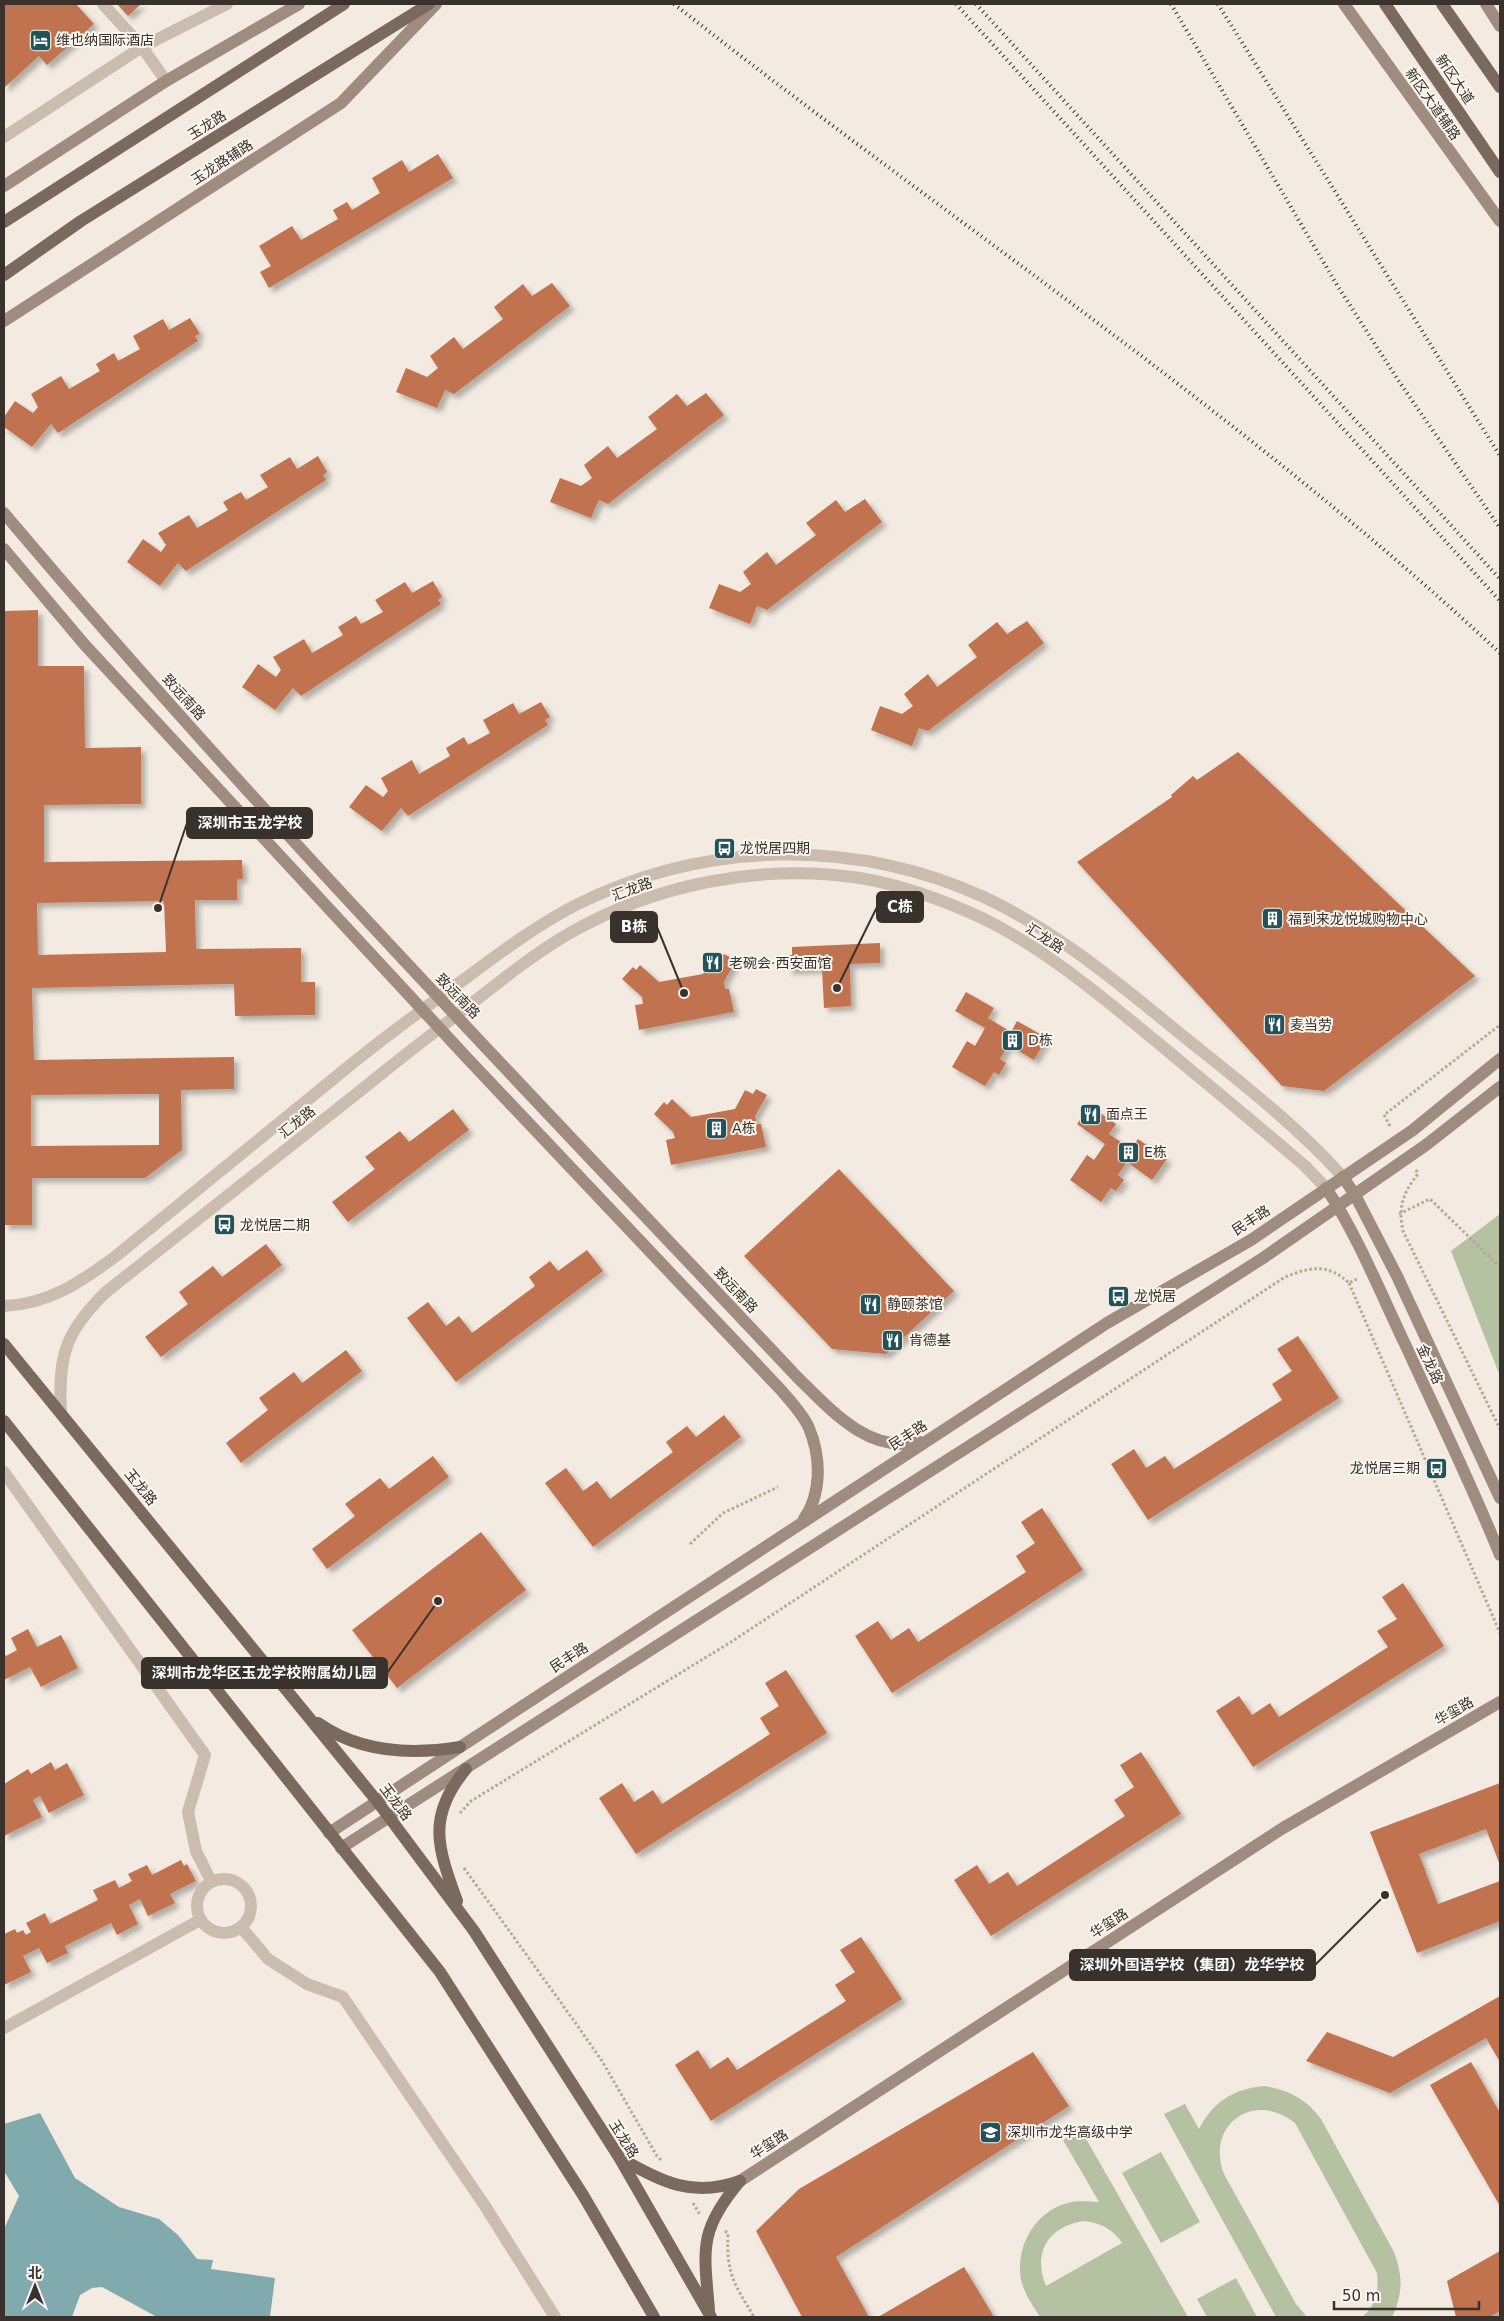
<svg xmlns="http://www.w3.org/2000/svg" width="1504" height="2321" viewBox="0 0 1504 2321" font-family="'DejaVu Sans','Noto Sans SC',sans-serif">
<defs>
<filter id="shadow"><feDropShadow dx="4.5" dy="4.5" stdDeviation="2.5" flood-color="#0004"/></filter>
</defs>
<rect width="100%" height="100%" fill="#f3ebe1"/>
<!-- green -->
<g fill="#b4c2a1" fill-rule="evenodd">
<path d="M1500 1214V1376L1451 1251Z"/>
<path d="M1264 2086C1289 2090 1306 2099 1321 2119L1394 2252C1403 2276 1403 2294 1392 2317H1362C1376 2306 1379 2290 1377 2273L1295 2123C1254 2090 1205 2125 1224 2174L1296 2304 1307 2317H1276L1164 2114 1185 2104 1199 2129C1213 2102 1233 2089 1264 2086Z"/>
<path d="M1081 2130 1188 2317H1040C1033 2306 1024 2293 1021 2280 1015 2247 1035 2211 1068 2203 1079 2200 1089 2202 1099 2202L1063 2140ZM1084 2221C1101 2223 1113 2229 1122 2243L1046 2286C1032 2252 1049 2226 1084 2221Z"/>
<path d="M1161 2152 1200 2222 1161 2243 1122 2173Z"/>
<path d="M1236 2278 1257 2317H1207L1197 2299Z"/>
</g>
<!-- water -->
<path fill="#81aaaf" d="M40 2113 75 2178 119 2207 159 2219 178 2235 197 2259 213 2260 211 2269 275 2278 270 2317H157L102 2287 92 2288 80 2295 72 2317H4V2229L19 2196 4 2171V2124Z"/>
<!-- building -->
<g fill="#c17350" fill-rule="evenodd" filter="url(#shadow)">
<path d="M4 4H76L94 24 47 65 39 56 4 88Z"/>
<path d="M117 4H141L128 16Z"/>
<path d="M438 154 453 178 269 288 260 272 271 266 259 246 292 226 301 240 338 219 333 210 347 202 352 210 380 193 372 178 402 160 409 172Z"/>
<path d="M552 283 570 306 454 394 445 390 437 408 396 392 406 368 427 377 438 368 430 356 454 337 463 349 503 319 494 307 523 284 532 296Z"/>
<path d="M190 318 200 334 195 336 198 341 58 433 51 424 32 447 4 427V417L15 401 33 413 38 407 31 394 61 376 69 389 100 371 96 364 114 353 118 361 140 349 133 336 163 319 169 330Z"/>
<path d="M706 393 724 415 608 504 599 500 591 518 550 502 560 478 581 486 592 478 584 465 608 446 617 458 657 429 648 417 677 394 687 406Z"/>
<path d="M318 456 327 472 323 475 326 480 186 571 178 563 160 586 127 562 143 539 161 552 166 545 158 533 189 515 197 528 228 510 223 502 241 492 246 500 268 487 260 475 290 457 297 469Z"/>
<path d="M865 499 882 522 767 610 757 606 750 624 709 608 719 584 740 592 751 584 743 572 767 552 776 565 816 535 806 523 836 500 845 512Z"/>
<path d="M433 581 442 597 438 600 441 604 301 696 293 688 275 710 242 687 258 664 276 677 281 670 273 657 304 639 312 653 343 635 338 627 356 616 361 624 383 612 375 600 405 582 412 593Z"/>
<path d="M38 610V666H84L85 748 141 747V804L44 805V862L242 860 243 879H237V900H195L196 949 301 948V982H315V1015L235 1016 234 984 32 988 34 1060 234 1057V1089L181 1090 182 1150 145 1178H32V1225H4V611ZM164 901 166 952 38 955 37 903ZM159 1094V1145L31 1146V1095Z"/>
<path d="M1027 621 1044 643 928 731 919 728 912 746 871 730 880 706 902 714 913 706 904 694 928 674 937 687 977 657 968 645 997 622 1007 634Z"/>
<path d="M541 702 550 717 545 720 548 725 408 816 401 808 382 831 349 807 366 785 383 797 388 791 381 778 412 760 419 774 450 756 446 748 464 737 468 745 490 733 483 720 513 703 519 714Z"/>
<path d="M1238 752 1475 976 1324 1091 1282 1086 1077 862 1172 797 1171 795 1193 776 1197 780Z"/>
<path d="M880 943V963L850 964 851 1006 824 1008 822 969 788 970 787 955H792V947Z"/>
<path d="M724 954 736 960 724 982 725 989H729L734 1012 639 1030 635 1005 643 1004 642 997 622 979 633 967 636 970 640 965 659 982 703 974 713 955 721 959Z"/>
<path d="M966 992 994 1008 988 1018 1011 1032 1017 1021 1047 1038 1034 1060 1008 1045 1000 1059 1006 1063 999 1075 994 1072 985 1086 952 1067 967 1041 975 1046 985 1028 955 1011Z"/>
<path d="M756 1089 767 1095 755 1116 757 1124H761L766 1147 671 1165 666 1140 675 1138 673 1132 654 1114 664 1102 667 1105 672 1099 691 1117 735 1109 745 1090 753 1094Z"/>
<path d="M1090 1106 1116 1124 1109 1134 1131 1149 1138 1139 1167 1159 1152 1180 1127 1162 1118 1175 1124 1180 1116 1191 1111 1188 1101 1202 1070 1180 1087 1155 1094 1160 1105 1144 1077 1124Z"/>
<path d="M453 1109 469 1130 348 1222 332 1202 375 1169 365 1157 400 1131 409 1142Z"/>
<path d="M839 1169 954 1291 886 1354 832 1349 744 1256Z"/>
<path d="M266 1244 282 1265 161 1357 145 1337 188 1304 179 1292 213 1266 222 1277Z"/>
<path d="M587 1250 603 1271 456 1382 407 1318 428 1302 446 1326 459 1316 472 1333 535 1286 529 1277 550 1261 558 1271Z"/>
<path d="M1298 1336 1339 1398 1148 1520 1111 1464 1134 1449 1146 1468 1165 1456 1174 1469 1282 1400 1272 1384 1292 1371 1277 1349Z"/>
<path d="M346 1350 362 1371 241 1463 226 1443 268 1410 259 1398 294 1372 302 1383Z"/>
<path d="M724 1415 741 1437 593 1547 545 1483 566 1468 583 1491 597 1481 610 1499 673 1452 666 1442 687 1426 696 1437Z"/>
<path d="M433 1456 449 1477 327 1569 312 1549 355 1516 345 1504 380 1478 389 1489Z"/>
<path d="M1042 1508 1083 1570 892 1693 855 1636 878 1621 891 1640 909 1628 918 1642 1026 1572 1016 1556 1035 1543 1021 1522Z"/>
<path d="M481 1532 526 1590 397 1688 352 1630Z"/>
<path d="M1403 1583 1444 1646 1253 1767 1216 1711 1239 1696 1252 1715 1270 1703 1279 1717 1388 1647 1377 1631 1397 1619 1382 1597Z"/>
<path d="M28 1629 37 1647 61 1635 78 1668 41 1687 30 1667 4 1680V1652L6 1656 17 1650 11 1638Z"/>
<path d="M786 1670 827 1733 636 1854 599 1798 622 1783 634 1802 653 1790 662 1804 770 1734 760 1718 779 1706 765 1683Z"/>
<path d="M1141 1752 1181 1814 991 1936 954 1880 977 1865 989 1884 1008 1872 1017 1886 1125 1816 1114 1800 1134 1787 1120 1765Z"/>
<path d="M51 1762 55 1770 67 1763 84 1795 49 1813 40 1796 33 1800 42 1817 4 1836V1784L28 1769 31 1774Z"/>
<path d="M1500 1783V1865L1486 1829 1419 1854 1438 1904 1500 1881V1921L1417 1953 1370 1832Z"/>
<path d="M181 1860 184 1866 187 1864 196 1881 170 1894 175 1903 148 1916 140 1899 129 1905 138 1924 117 1935 111 1923 65 1946 68 1953 47 1963 39 1948 23 1956 31 1972 4 1985V1934L15 1929 17 1933 23 1930 26 1935 31 1932 26 1923 45 1913 50 1924 98 1900 93 1890 115 1880 119 1888 132 1881 128 1874 147 1865 152 1875Z"/>
<path d="M861 1937 902 1999 711 2121 675 2065 698 2050 710 2069 728 2057 737 2070 846 2001 835 1985 855 1972 840 1950Z"/>
<path d="M1500 1996V2062L1486 2038 1390 2093 1306 2061 1327 2032 1393 2057Z"/>
<path d="M1033 2052 1069 2106 836 2257 869 2317H802L756 2231 799 2189Z"/>
<path d="M1471 2062 1500 2113V2206L1430 2085Z"/>
<path d="M1500 2251V2311L1490 2317H1456L1447 2281Z"/>
<path d="M964 2267 994 2317H878Z"/>
</g>
<g fill="none" stroke-linecap="round" stroke-linejoin="round">
<!-- path -->
<g stroke="#b7a797" stroke-width="3" stroke-dasharray="2.5 2.5" stroke-linecap="butt">
<path d="M1390 1126 1384 1115 1500 1025"/>
<path d="M1416 1170 1418 1174C1403 1193 1398 1206 1403 1231L1500 1429"/>
<path d="M1399 1214 1430 1199 1500 1267"/>
<path d="M1349 1283 1500 1633"/>
<path d="M690 1544 723 1513 778 1487"/>
<path d="M460 1813 471 1801 731 1642 1285 1277C1310 1267 1328 1263 1349 1283L1359 1278"/>
<path d="M464 1868 577 2025 602 2061 657 2156 662 2161"/>
<path d="M693 2203 700 2215"/>
<path d="M725 2231 728 2233C726 2274 734 2283 754 2317"/>
</g>
<!-- street -->
<g stroke="#cbbdad" stroke-width="12">
<path d="M103 4 142 47 166 81"/>
<path d="M4 137 142 47 227 4"/>
<path d="M4 1306C49 1304 81 1282 116 1256 188 1197 260 1139 332 1080 375 1044 420 1011 466 978 501 952 537 925 576 905 705 840 855 838 986 898 1051 929 1106 973 1161 1018 1223 1069 1289 1117 1343 1177"/>
<path d="M61 1412C58 1356 65 1332 106 1292 194 1223 282 1153 370 1083 403 1056 437 1030 471 1004 503 979 535 953 570 933 655 884 763 863 860 878 902 885 943 900 982 918 1046 949 1102 997 1157 1042 1206 1083 1256 1124 1305 1166L1326 1188"/>
<path d="M4 1472 205 1755 188 1812 196 1851 211 1881"/>
<circle cx="224" cy="1906" r="27"/>
<path d="M241 1927 268 1959 307 1984 343 1997 485 2206 555 2317"/>
<path d="M4 2028 200 1920"/>
</g>
<!-- secondary -->
<g stroke="#9f8c7e" stroke-width="12">
<path d="M1344 4 1500 221"/>
<path d="M1486 4 1500 26"/>
<path d="M4 186 166 81 299 4"/>
<path d="M4 321 341 103 436 4"/>
<path d="M4 513C256 812 529 1092 797 1377 830 1409 868 1454 920 1442"/>
<path d="M4 549 84 644 468 1059 781 1390C791 1402 803 1414 809 1428 821 1457 822 1493 804 1519"/>
<path d="M1343 1177 1355 1195 1397 1276 1500 1498"/>
<path d="M1326 1188C1358 1236 1380 1292 1405 1344 1437 1414 1471 1483 1500 1555"/>
<path d="M329 1833 1107 1323 1251 1240 1413 1130 1500 1059"/>
<path d="M341 1848 1263 1258 1426 1145 1500 1087"/>
<path d="M740 2181 1283 1828 1500 1702"/>
</g>
<!-- primary -->
<g stroke="#7b695d" stroke-width="12">
<path d="M1385 4 1500 172"/>
<path d="M1442 4 1500 87"/>
<path d="M4 222 344 4"/>
<path d="M4 275 81 221 429 4"/>
<path d="M4 1344 377 1801 474 1931 619 2157 711 2317"/>
<path d="M4 1421 440 1972 583 2195 654 2317"/>
<path d="M318 1723C360 1753 411 1755 460 1747"/>
<path d="M457 1901C438 1848 426 1817 466 1769"/>
<path d="M620 2158C661 2182 693 2198 740 2181"/>
<path d="M709 2310C704 2249 698 2231 740 2181"/>
</g>
<!-- rail -->
<g stroke="#39312b" stroke-width="4" stroke-dasharray="1 4" stroke-linecap="butt">
<path d="M674 4C949 221 1244 414 1500 653"/>
<path d="M956 4 1500 601"/>
<path d="M976 4 1500 579"/>
<path d="M1171 4 1337 285 1398 380 1500 528"/>
<path d="M1218 4 1500 456"/>
</g>
</g>
<!-- icons -->
<defs>
<symbol id="hotel-square" viewBox="-11 -11 22 22"><rect x="-9" y="-9" width="18" height="18" rx="4" fill="#22525a" stroke="#faf5ee"/><path d="M-6-4.5h1.5V1H6V5H4.5V3h-9V5H-6ZM-4 0a1.8 1.8 0 1 1 3.6 0ZM.5 0V-2.5h3Q6-2.5 6 0Z" fill="#fff"/></symbol>
<symbol id="bus-square" viewBox="-11 -11 22 22"><rect x="-9" y="-9" width="18" height="18" rx="4" fill="#22525a" stroke="#faf5ee"/><path d="M-5-6H5V4H4V6H2V4H-2V6H-4V4H-5ZM-3.5-4V0h7V-4ZM-3.5 1.2v1.5H-2V1.2ZM2 1.2v1.5H3.5V1.2Z" fill="#fff"/></symbol>
<symbol id="building-square" viewBox="-11 -11 22 22"><rect x="-9" y="-9" width="18" height="18" rx="4" fill="#22525a" stroke="#faf5ee"/><path d="M-4-6H4V6H1V3H-1V6H-4ZM-2.5-4.3h1.7v1.8h-1.7ZM.8-4.3h1.7v1.8H.8ZM-2.5-1h1.7V.8h-1.7ZM.8-1h1.7V.8H.8Z" fill="#fff"/></symbol>
<symbol id="restaurant-square" viewBox="-11 -11 22 22"><rect x="-9" y="-9" width="18" height="18" rx="4" fill="#22525a" stroke="#faf5ee"/><path d="M-5-6h1v4h1v-4h1v4h1v-4h1v5L-1.5 .5V6h-2V.5L-5-1ZM5-6V6H3V1.5H1.5Q1.5-4 5-6Z" fill="#fff"/></symbol>
<symbol id="school-square" viewBox="-11 -11 22 22"><rect x="-9" y="-9" width="18" height="18" rx="4" fill="#22525a" stroke="#faf5ee"/><path d="M0-5L7-2L0 1L-7-2ZM-4 1L0 2.5L4 1V4Q0 6-4 4Z" fill="#fff"/></symbol>
</defs>
<g fill-rule="evenodd">
<use href="#hotel-square" x="28" y="28" width="25" height="25"/>
<use href="#bus-square" x="712" y="836" width="25" height="25"/>
<use href="#building-square" x="1260" y="906" width="25" height="25"/>
<use href="#restaurant-square" x="700" y="950" width="25" height="25"/>
<use href="#restaurant-square" x="1262" y="1012" width="25" height="25"/>
<use href="#building-square" x="1000" y="1028" width="25" height="25"/>
<use href="#restaurant-square" x="1078" y="1102" width="25" height="25"/>
<use href="#building-square" x="704" y="1116" width="25" height="25"/>
<use href="#building-square" x="1116" y="1140" width="25" height="25"/>
<use href="#bus-square" x="212" y="1212" width="25" height="25"/>
<use href="#bus-square" x="1106" y="1284" width="25" height="25"/>
<use href="#restaurant-square" x="858" y="1292" width="25" height="25"/>
<use href="#restaurant-square" x="880" y="1328" width="25" height="25"/>
<use href="#bus-square" x="1424" y="1456" width="25" height="25"/>
<use href="#school-square" x="978" y="2120" width="25" height="25"/>
</g>
<g text-anchor="middle" dominant-baseline="central" stroke-width="4" stroke-linejoin="round" paint-order="stroke">
<!-- poi labels -->
<g font-size="14" fill="#39312b" stroke="#faf5ee" text-anchor="start">
<text x="56" y="40">维也纳国际酒店</text>
<text x="740" y="848">龙悦居四期</text>
<text x="1288" y="919">福到来龙悦城购物中心</text>
<text x="729" y="963">老碗会·西安面馆</text>
<text x="1290" y="1025">麦当劳</text>
<text x="1028" y="1040">D栋</text>
<text x="1106" y="1114">面点王</text>
<text x="732" y="1128">A栋</text>
<text x="1144" y="1152">E栋</text>
<text x="240" y="1225">龙悦居二期</text>
<text x="1134" y="1296">龙悦居</text>
<text x="887" y="1304">静颐茶馆</text>
<text x="909" y="1340">肯德基</text>
<text x="1420" y="1468" text-anchor="end">龙悦居三期</text>
<text x="1007" y="2132">深圳市龙华高级中学</text>
</g>
<!-- street labels -->
<g font-size="14" fill="#39312b" stroke="#faf5ee">
<text transform="translate(1455 79) rotate(56)">新区大道</text>
<text transform="translate(1433 104) rotate(55)">新区大道辅路</text>
<text transform="translate(207 125) rotate(-32)">玉龙路</text>
<text transform="translate(222 162) rotate(-33)">玉龙路辅路</text>
<text transform="translate(184 697) rotate(48)">致远南路</text>
<text transform="translate(632 889) rotate(-20)">汇龙路</text>
<text transform="translate(1045 938) rotate(33)">汇龙路</text>
<text transform="translate(458 996) rotate(46)">致远南路</text>
<text transform="translate(297 1122) rotate(-39)">汇龙路</text>
<text transform="translate(1251 1220) rotate(-33)">民丰路</text>
<text transform="translate(736 1290) rotate(47)">致远南路</text>
<text transform="translate(1430 1364) rotate(65)">金龙路</text>
<text transform="translate(908 1435) rotate(-33)">民丰路</text>
<text transform="translate(141 1487) rotate(51)">玉龙路</text>
<text transform="translate(569 1657) rotate(-33)">民丰路</text>
<text transform="translate(1454 1711) rotate(-30)">华玺路</text>
<text transform="translate(396 1802) rotate(53)">玉龙路</text>
<text transform="translate(1109 1923) rotate(-33)">华玺路</text>
<text transform="translate(624 2139) rotate(58)">玉龙路</text>
<text transform="translate(769 2144) rotate(-33)">华玺路</text>
</g>
</g>
<!-- callouts -->
<path fill="none" stroke="#39312b" stroke-width="2" d="M158 908L187 823M837 988L877 907M684 993L657 927M438 1601L387 1673M1385 1895L1315 1965"/>
<g fill="#39312b" stroke="#faf5ee" stroke-width="2">
<circle cx="158" cy="908" r="5"/>
<circle cx="837" cy="988" r="5"/>
<circle cx="684" cy="993" r="5"/>
<circle cx="438" cy="1601" r="5"/>
<circle cx="1385" cy="1895" r="5"/>
</g>
<g fill="#39312b" stroke="#39312b" stroke-width="2">
<rect x="187" y="808" width="125" height="30" rx="5"/>
<rect x="877" y="892" width="46" height="30" rx="5"/>
<rect x="611" y="912" width="46" height="30" rx="5"/>
<rect x="142" y="1658" width="245" height="30" rx="5"/>
<rect x="1070" y="1950" width="245" height="30" rx="5"/>
</g>
<g font-size="15" text-anchor="middle" font-weight="bold" fill="#fff">
<text x="250" y="828">深圳市玉龙学校</text>
<text x="900" y="912">C栋</text>
<text x="634" y="932">B栋</text>
<text x="264" y="1678">深圳市龙华区玉龙学校附属幼儿园</text>
<text x="1192" y="1970">深圳外国语学校（集团）龙华学校</text>
</g>
<!-- border -->
<rect width="1504" height="2321" fill="none" stroke="#39312b" stroke-width="10"/>
<!-- north arrow -->
<g transform="translate(35 2286)" stroke="#faf5ee" stroke-width="4" paint-order="stroke">
<path d="M0-4L9 19L0 12L-9 19Z" fill="#39312b"/>
<text y="-8" font-size="14" font-weight="bold" text-anchor="middle" fill="#39312b">北</text>
</g>
<!-- scale -->
<path d="M1334 2301v8h145v-8" fill="none" stroke="#39312b" stroke-width="2.5"/>
<text x="1342" y="2301" font-size="15" fill="#39312b" stroke="#faf5ee" stroke-width="4" paint-order="stroke">50 m</text>
</svg>
